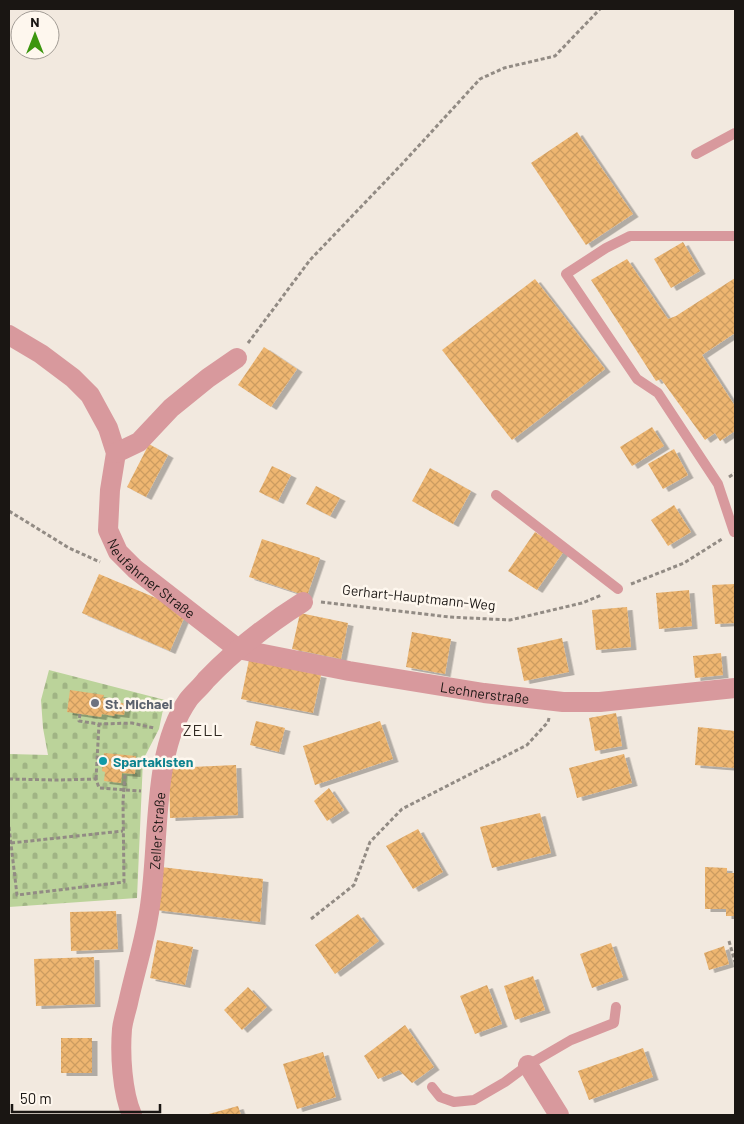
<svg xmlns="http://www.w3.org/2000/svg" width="744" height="1124" viewBox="0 0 744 1124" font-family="Barlow,sans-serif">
<defs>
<pattern id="cemetery-stones" width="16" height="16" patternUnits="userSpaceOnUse" patternTransform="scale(1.25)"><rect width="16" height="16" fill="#bbd39a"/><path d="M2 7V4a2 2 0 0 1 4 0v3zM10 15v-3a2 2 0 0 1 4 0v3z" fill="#a0b484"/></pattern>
<pattern id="building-cross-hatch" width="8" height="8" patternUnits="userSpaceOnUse" patternTransform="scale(1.25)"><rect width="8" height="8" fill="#eeb671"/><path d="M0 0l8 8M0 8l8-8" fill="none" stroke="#cc9c61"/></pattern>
<filter id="shadow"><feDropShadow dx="5.5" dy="3" stdDeviation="0" flood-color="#0004"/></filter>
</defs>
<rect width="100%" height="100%" fill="#f2e9df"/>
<!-- cemetery -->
<path fill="url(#cemetery-stones)" d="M49 670 165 700 159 729 143 760 137 898 9 907V754L48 755 43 728 41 700Z"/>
<!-- building -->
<g fill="url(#building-cross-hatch)" filter="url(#shadow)">
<path d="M577 132 633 214 586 245 531 163Z"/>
<path d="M683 242 700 271 671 288 654 259Z"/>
<path d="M627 259 668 319 676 316 735 278V333L702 355 735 406V431L720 441 715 433 705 440 661 379 656 381 591 280Z"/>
<path d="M535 279 605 369 512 440 442 350Z"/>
<path d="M264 347 297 369 271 407 238 385Z"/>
<path d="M652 427 664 446 632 466 620 447Z"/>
<path d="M149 444 168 455 146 497 127 487Z"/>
<path d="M674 449 688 475 663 489 648 464Z"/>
<path d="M272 466 291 475 278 501 259 492Z"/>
<path d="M430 468 471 491 453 524 412 501Z"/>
<path d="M316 486 340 498 330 516 306 504Z"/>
<path d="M674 505 691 532 668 546 651 520Z"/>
<path d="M535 532 564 551 537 590 508 571Z"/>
<path d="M262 539 320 558 307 596 249 577Z"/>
<path d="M99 574 187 611 170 651 82 613Z"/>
<path d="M735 584V623L715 624 712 585Z"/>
<path d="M689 590 692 626 659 629 656 593Z"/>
<path d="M627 607 631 647 596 650 592 610Z"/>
<path d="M300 613 348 623 341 659 292 649Z"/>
<path d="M412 632 451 639 445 674 406 667Z"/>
<path d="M562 638 569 672 524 681 517 648Z"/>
<path d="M721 653 723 675 695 678 693 656Z"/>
<path d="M249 660 321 675 313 713 241 699Z"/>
<path d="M70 690 104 695 103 698 126 704 124 715 115 714 114 716 102 714 101 717 67 712Z"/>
<path d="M616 713 622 746 595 751 589 718Z"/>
<path d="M256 721 285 728 279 752 250 745Z"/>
<path d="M380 721 393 759 315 785 303 746Z"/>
<path d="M698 727 735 731V768L695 765Z"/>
<path d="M104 753 136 756 135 774 122 773 121 783 104 781 105 772 102 771Z"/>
<path d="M624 754 632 783 577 798 569 768Z"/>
<path d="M236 765 238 815 170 818 169 768Z"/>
<path d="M329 788 344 810 327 821 314 801Z"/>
<path d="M540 813 551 853 492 868 480 827Z"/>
<path d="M418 829 443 872 413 889 386 846Z"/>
<path d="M161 867 263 879 260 922 156 910Z"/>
<path d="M705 867 727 868V873H735V916H726V909H705Z"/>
<path d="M116 911 118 949 71 951 70 912Z"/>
<path d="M358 914 379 941 335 974 315 945Z"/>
<path d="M157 940 193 947 185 985 150 978Z"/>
<path d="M611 943 623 977 592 988 580 954Z"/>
<path d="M724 946 729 964 709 970 704 953Z"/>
<path d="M94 957 95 1004 36 1006 34 959Z"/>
<path d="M533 976 545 1010 515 1020 504 986Z"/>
<path d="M487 985 502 1024 475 1034 460 996Z"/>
<path d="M248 987 267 1007 242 1030 224 1010Z"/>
<path d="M405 1025 434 1067 412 1083 399 1070 378 1079 364 1056Z"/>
<rect x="61" y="1038" width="31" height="35"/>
<path d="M643 1048 653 1077 589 1100 578 1071Z"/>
<path d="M323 1052 336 1097 297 1109 283 1064Z"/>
<path d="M238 1106 241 1115H205Z"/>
</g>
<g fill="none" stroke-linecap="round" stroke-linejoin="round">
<!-- path -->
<g stroke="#928b84" stroke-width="3" stroke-dasharray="4 2.5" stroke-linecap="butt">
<path d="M248 343 310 260 402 164 480 79 504 68 555 56 600 9"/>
<path d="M729 477 735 473"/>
<path d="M9 511 69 548 100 562"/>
<path d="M631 584 684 563 722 539"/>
<path d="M321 602 449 617 510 620 582 603 602 595"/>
<path d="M80 714 79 721 99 724 132 723 154 728"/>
<path d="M9 779 57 780 96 779 99 788 141 791"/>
<path d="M96 779 99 724"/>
<path d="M9 827 17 895 124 882 123 802 125 774"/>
<path d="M11 843 123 831"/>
<path d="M311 919 354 885 370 842 402 809 527 745 548 722 549 718"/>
<path d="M729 941 735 962"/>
</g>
<!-- service -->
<g stroke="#d8999d" stroke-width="10">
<path d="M696 154 735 133"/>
<path d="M496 495 618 589"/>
<path d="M734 532 718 484 658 393 637 379 566 274 606 248 630 236H735"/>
<path d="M432 1087 440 1097 454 1102 474 1100 505 1082 528 1065 571 1040 614 1023 616 1007"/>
</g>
<!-- minor -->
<g stroke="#d8999d" stroke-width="20">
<path id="s1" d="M9 335 41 354 73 378 90 395 108 428 116 453 110 490 108 530 118 552 135 569 238 649 349 671 484 693 563 702H600L735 688"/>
<path d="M116 453 139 442 171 408 208 378 237 358"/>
<path d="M528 1065 559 1115"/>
<path id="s2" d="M132 1115C122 1092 120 1054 122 1029 123 1020 126 1012 128 1003 134 975 143 947 148 918 161 852 149 756 188 700 193 693 201 687 206 680 235 650 268 624 303 602"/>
</g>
</g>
<!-- markers -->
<circle fill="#6b7280" stroke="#fef7ee" stroke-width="2" cx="95" cy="703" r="5"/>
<circle fill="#0f9aa8" stroke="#fef7ee" stroke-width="2" cx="103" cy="761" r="5"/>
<g text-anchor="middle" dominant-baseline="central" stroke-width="5" stroke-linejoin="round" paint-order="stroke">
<!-- street labels -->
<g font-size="14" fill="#1a1613" stroke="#fef7ee">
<text stroke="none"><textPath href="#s1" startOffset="309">Neufahrner Straße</textPath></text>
<text transform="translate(419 597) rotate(6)">Gerhart-Hauptmann-Weg</text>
<text stroke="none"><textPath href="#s1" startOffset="672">Lechnerstraße</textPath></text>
<text stroke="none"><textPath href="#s2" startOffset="289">Zeller Straße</textPath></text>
</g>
<!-- worship labels -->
<g font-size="14" font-weight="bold" fill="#5b616d" stroke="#fef7ee" text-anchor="start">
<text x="105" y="703">St. Michael</text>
</g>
<!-- culture labels -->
<g font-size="14" font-weight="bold" fill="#0d838f" stroke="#fef7ee" text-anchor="start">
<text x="113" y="761">Spartakisten</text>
</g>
<!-- quarter labels -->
<g font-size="16" letter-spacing="1" fill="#312a22" stroke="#fef7ee">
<text x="203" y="729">ZELL</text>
</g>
</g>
<!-- border -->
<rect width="744" height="1124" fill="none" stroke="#1a1613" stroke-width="20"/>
<!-- north arrow -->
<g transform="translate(35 35)"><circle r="24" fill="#fef7ee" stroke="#a39d96"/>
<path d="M0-4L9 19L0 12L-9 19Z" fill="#3c960f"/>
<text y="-8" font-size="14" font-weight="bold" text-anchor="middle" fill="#1a1613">N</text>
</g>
<!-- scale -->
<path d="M12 1104v8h148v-8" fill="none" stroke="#1a1613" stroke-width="2.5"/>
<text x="20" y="1104" font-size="15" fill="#1a1613" stroke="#fef7ee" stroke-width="4" paint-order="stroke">50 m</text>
</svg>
